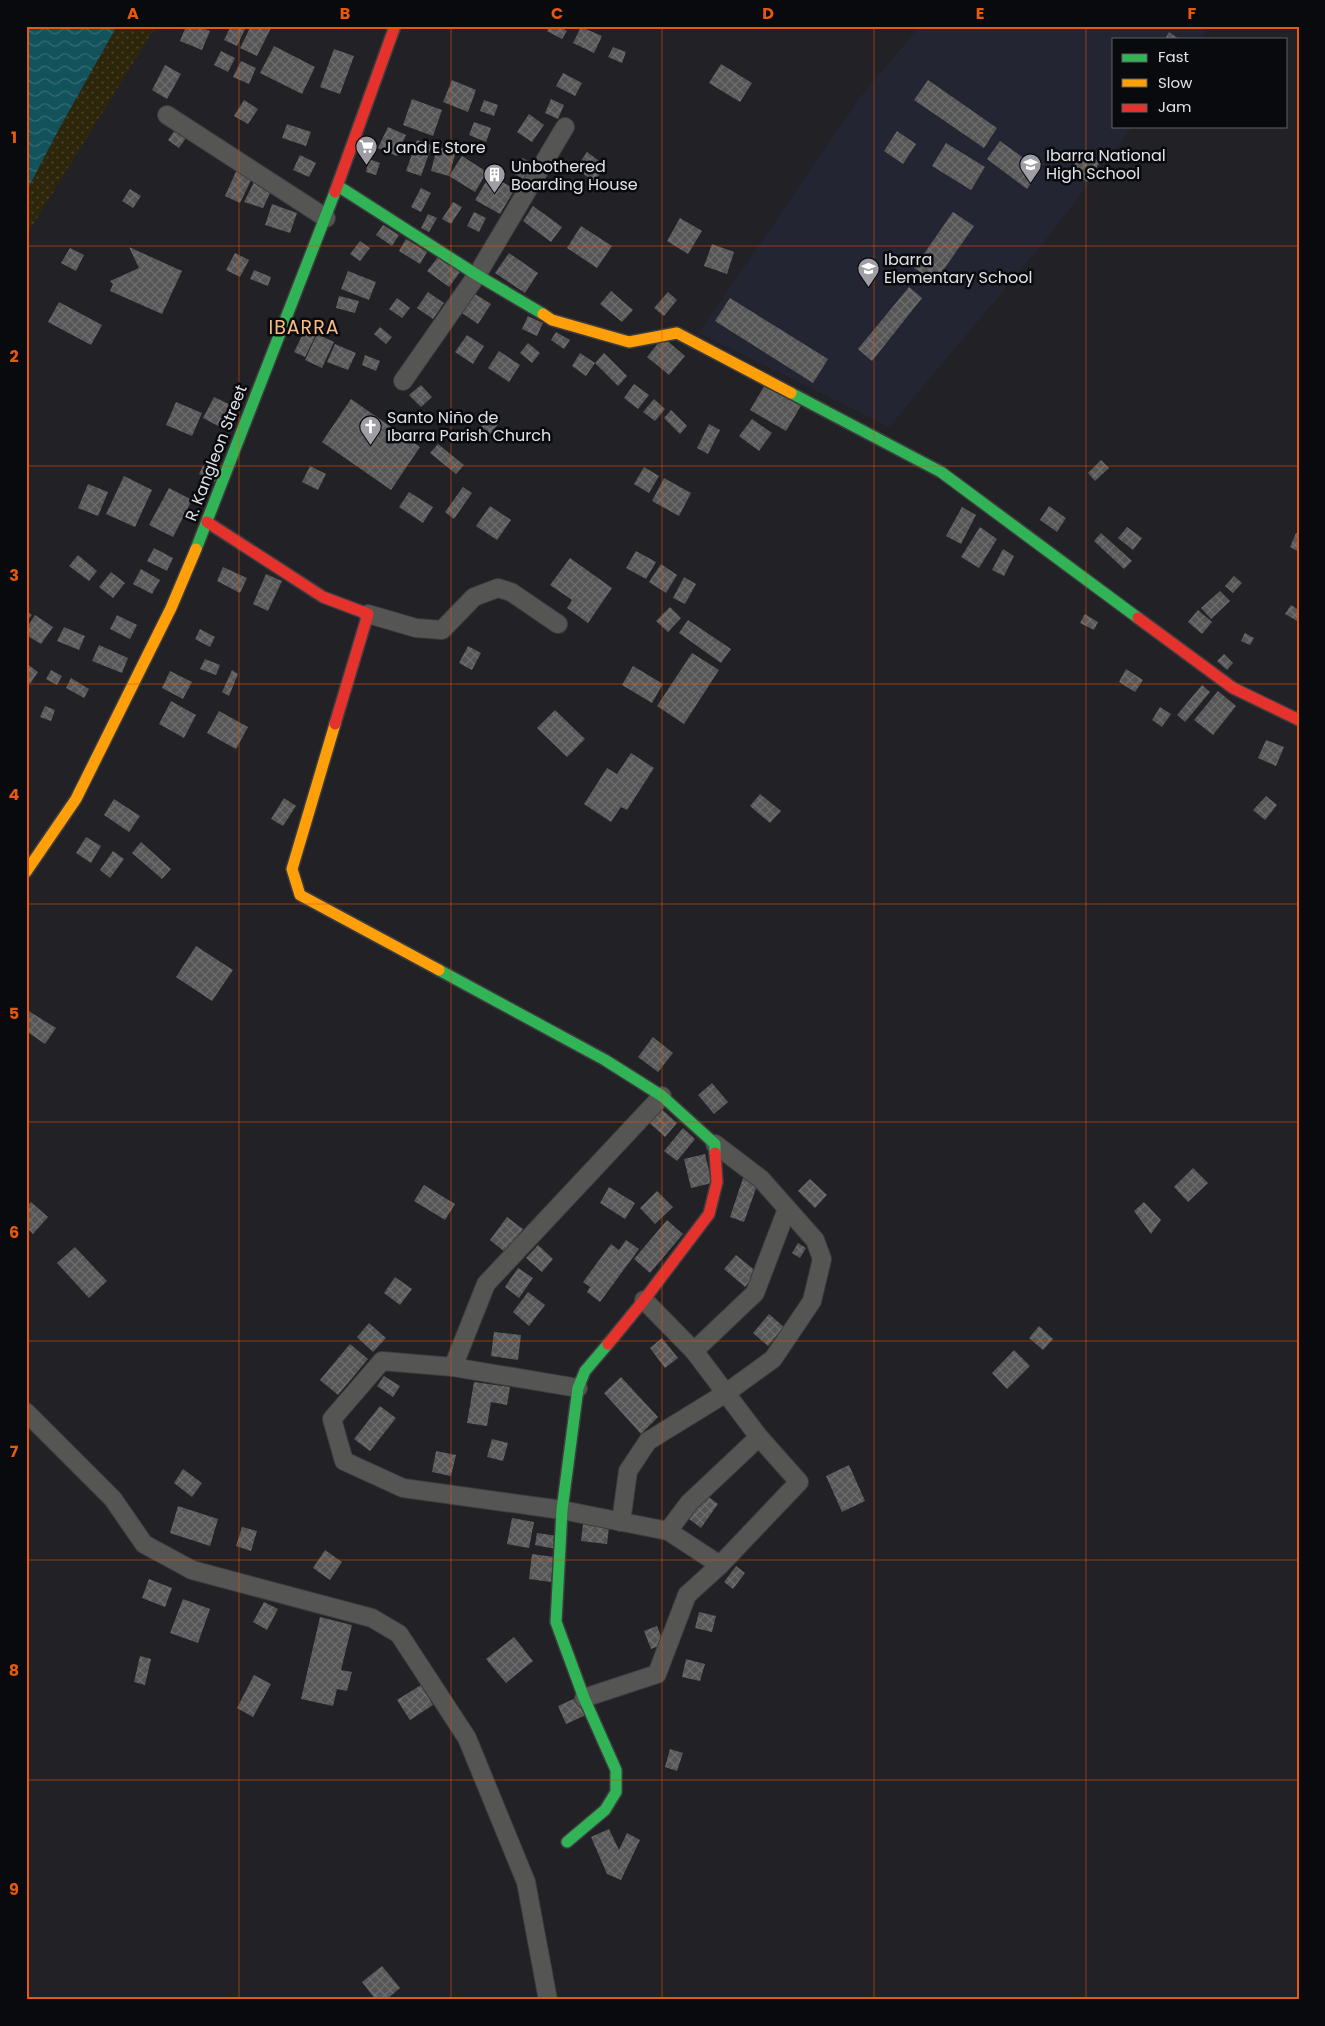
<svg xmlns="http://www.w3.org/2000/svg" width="1325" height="2026" viewBox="0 0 1325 2026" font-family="Poppins,sans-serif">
<defs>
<pattern id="sand-dots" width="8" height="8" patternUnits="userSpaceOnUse" patternTransform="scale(1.25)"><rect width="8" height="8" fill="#2d260a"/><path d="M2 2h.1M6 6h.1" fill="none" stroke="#4b452e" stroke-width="1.8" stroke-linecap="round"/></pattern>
<pattern id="water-waves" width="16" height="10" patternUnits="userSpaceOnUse" patternTransform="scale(1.25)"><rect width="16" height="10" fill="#12525b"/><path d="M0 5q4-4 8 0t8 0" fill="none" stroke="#346b73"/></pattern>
<pattern id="building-cross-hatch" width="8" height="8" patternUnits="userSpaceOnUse" patternTransform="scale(1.25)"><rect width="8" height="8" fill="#575656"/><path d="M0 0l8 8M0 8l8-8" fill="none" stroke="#6f6e6e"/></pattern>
</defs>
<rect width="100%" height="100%" fill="#212126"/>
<!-- built -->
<path fill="#242532" d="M920 26H1210L1200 39H1114V126H1133L1045 241 889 427 699 333 861 96Z"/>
<!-- sand -->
<path fill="url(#sand-dots)" d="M117 26H156L26 236V192L60 127Z"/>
<!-- water -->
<path fill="url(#water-waves)" d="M26 26H117L60 127 26 192Z"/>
<!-- building -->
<g fill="url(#building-cross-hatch)">
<path d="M186 26H198L210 31 202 50 180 41Z"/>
<path d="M231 26 246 27 237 46 224 40Z"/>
<path d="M251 26H272L257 56 240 48Z"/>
<path d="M550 26H559L567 31 562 39 547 31Z"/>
<path d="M581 27 602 36 594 53 573 43Z"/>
<path d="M1169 32 1179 39H1165Z"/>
<path d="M274 46 315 67 302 94 260 73Z"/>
<path d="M613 47 626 52 622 63 608 57Z"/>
<path d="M334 49 354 56 340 94 320 87Z"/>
<path d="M221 51 235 58 228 72 214 65Z"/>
<path d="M241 61 256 68 249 84 233 77Z"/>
<path d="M721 64 752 83 740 102 709 83Z"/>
<path d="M165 65 181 74 167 99 152 90Z"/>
<path d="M563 73 582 83 575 96 556 86Z"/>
<path d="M452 80 476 90 468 112 443 102Z"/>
<path d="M928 80 997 128 984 148 914 100Z"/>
<path d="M412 99 442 110 433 136 403 125Z"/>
<path d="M551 99 564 105 558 119 545 113Z"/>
<path d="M244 100 258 109 248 124 234 116Z"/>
<path d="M484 100 498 105 494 116 480 111Z"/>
<path d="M529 114 544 125 532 142 517 132Z"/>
<path d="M474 122 491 128 486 142 469 135Z"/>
<path d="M287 124 311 132 306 146 282 138Z"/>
<path d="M177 127 188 135 179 148 168 140Z"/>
<path d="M388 127 406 135 397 156 378 148Z"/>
<path d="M897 131 916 144 903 164 884 151Z"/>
<path d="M417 140 432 145 421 176 406 171Z"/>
<path d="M1000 141 1040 170 1027 189 987 159Z"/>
<path d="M946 143 985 167 971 190 932 166Z"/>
<path d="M437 147 456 151 449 176 431 171Z"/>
<path d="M1083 151 1100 162 1087 182 1070 171Z"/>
<path d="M587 152 606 166 594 182 576 168Z"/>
<path d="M300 155 316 163 309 177 293 170Z"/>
<path d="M462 156 487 172 475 192 449 176Z"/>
<path d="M522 158 536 164 528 181 514 174Z"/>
<path d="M369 159 380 163 376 175 366 172Z"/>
<path d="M238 167 254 174 240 203 225 196Z"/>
<path d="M490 175 515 189 500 214 475 200Z"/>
<path d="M256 178 273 187 263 208 244 202Z"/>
<path d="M421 188 431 193 421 212 411 207Z"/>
<path d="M130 189 141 196 133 208 122 201Z"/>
<path d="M453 202 462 207 451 224 442 219Z"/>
<path d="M272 204 297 213 290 233 265 225Z"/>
<path d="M533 206 562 227 551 242 523 221Z"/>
<path d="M474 212 486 218 479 232 467 226Z"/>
<path d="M953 212 974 226 935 282 914 268Z"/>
<path d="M428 214 437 218 429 232 421 228Z"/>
<path d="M680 218 702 231 688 254 667 241Z"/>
<path d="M383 225 399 235 392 246 376 235Z"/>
<path d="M581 226 612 246 597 268 567 248Z"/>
<path d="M406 239 427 252 420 264 399 251Z"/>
<path d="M360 241 370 248 360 261 350 254Z"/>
<path d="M712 244 734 252 727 274 704 266Z"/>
<path d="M129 247 182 271 162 314 110 291 113 284 110 281 139 268Z"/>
<path d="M70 248 84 255 76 271 61 263Z"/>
<path d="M235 253 249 260 240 277 226 270Z"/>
<path d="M509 253 538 273 525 293 495 273Z"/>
<path d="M439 256 460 272 449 287 427 271Z"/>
<path d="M254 270 271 277 268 286 250 279Z"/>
<path d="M348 271 376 282 369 300 341 289Z"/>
<path d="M909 287 922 298 872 361 858 349Z"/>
<path d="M611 291 633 310 622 322 600 304Z"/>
<path d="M428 292 444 303 433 319 417 308Z"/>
<path d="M472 292 491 304 478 324 459 311Z"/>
<path d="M668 292 677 300 664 316 654 308Z"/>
<path d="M339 296 359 301 355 313 336 308Z"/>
<path d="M397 298 410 308 402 318 389 309Z"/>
<path d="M730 298 828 359 813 383 715 321Z"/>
<path d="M59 302 102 325 91 345 48 322Z"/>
<path d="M528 316 543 323 537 336 522 329Z"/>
<path d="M380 327 392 337 386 344 374 334Z"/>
<path d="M305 330 316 335 305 357 294 352Z"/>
<path d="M556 332 570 340 564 349 551 340Z"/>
<path d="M317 334 334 342 322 368 305 360Z"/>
<path d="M467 335 484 346 473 364 455 352Z"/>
<path d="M663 337 685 356 669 375 647 357Z"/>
<path d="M528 343 540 353 532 363 520 353Z"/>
<path d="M335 344 356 353 348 370 327 362Z"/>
<path d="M499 351 520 365 509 382 488 368Z"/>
<path d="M580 353 595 363 586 376 572 366Z"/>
<path d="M604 353 627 376 618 386 595 363Z"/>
<path d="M365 355 380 361 376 371 362 365Z"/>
<path d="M766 383 802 404 786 431 750 410Z"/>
<path d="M634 384 649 395 638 409 624 398Z"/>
<path d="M421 385 432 397 421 407 409 395Z"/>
<path d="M214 397 235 407 224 429 203 418Z"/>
<path d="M351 399 420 447 391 490 322 442Z"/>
<path d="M654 399 665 409 655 421 643 412Z"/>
<path d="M176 402 202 413 192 436 166 425Z"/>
<path d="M671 410 687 426 680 434 664 418Z"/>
<path d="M487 417 498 424 491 434 481 427Z"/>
<path d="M752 419 772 433 759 451 739 436Z"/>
<path d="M709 424 720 430 708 454 697 448Z"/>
<path d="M438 444 464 465 456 474 430 453Z"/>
<path d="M1101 460 1109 468 1095 481 1088 473Z"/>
<path d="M203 466 218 474 215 482 199 474Z"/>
<path d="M310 466 326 474 318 490 302 482Z"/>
<path d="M644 467 659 476 649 493 634 484Z"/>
<path d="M124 476 152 490 135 527 106 514Z"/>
<path d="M664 478 691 493 679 516 652 501Z"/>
<path d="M88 484 108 492 98 516 78 508Z"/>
<path d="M463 487 472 493 454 519 445 512Z"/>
<path d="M169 488 192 500 173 537 149 525Z"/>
<path d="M409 492 433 507 423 523 399 507Z"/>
<path d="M490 506 511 520 497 540 476 526Z"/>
<path d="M1049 506 1066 518 1057 532 1040 520Z"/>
<path d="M962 507 976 515 961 544 946 536Z"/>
<path d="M980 527 997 539 979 568 961 557Z"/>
<path d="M1127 527 1142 538 1133 550 1118 538Z"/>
<path d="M1101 533 1132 561 1124 569 1094 541Z"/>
<path d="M1296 533 1299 534V552L1290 547Z"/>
<path d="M154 548 173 558 167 571 147 561Z"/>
<path d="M1003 549 1014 556 1004 576 992 570Z"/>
<path d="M636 551 656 562 646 579 626 568Z"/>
<path d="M78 555 97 571 89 581 69 566Z"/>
<path d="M570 558 612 588 588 623 567 608 572 600 550 585Z"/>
<path d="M661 564 677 575 666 593 649 582Z"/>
<path d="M223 567 247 578 240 593 217 581Z"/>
<path d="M141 569 160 580 152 594 133 584Z"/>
<path d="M111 572 125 583 113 598 99 587Z"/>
<path d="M266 574 282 581 268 611 253 604Z"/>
<path d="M1234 576 1242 583 1233 593 1225 586Z"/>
<path d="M684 577 696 584 685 604 673 598Z"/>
<path d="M1220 591 1230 601 1211 619 1201 608Z"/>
<path d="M1291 605 1299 610V622L1285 614Z"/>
<path d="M670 607 681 618 668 632 656 621Z"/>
<path d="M26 610 32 615 26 622Z"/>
<path d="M1198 610 1212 622 1202 634 1188 622Z"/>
<path d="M1085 614 1098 622 1094 630 1080 623Z"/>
<path d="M35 615 53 627 41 644 26 635V629Z"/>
<path d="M117 615 137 625 130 639 110 629Z"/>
<path d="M688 620 731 649 721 663 679 633Z"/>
<path d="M64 627 85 636 79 650 57 641Z"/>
<path d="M200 629 215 637 210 647 195 639Z"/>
<path d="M1245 633 1254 638 1250 645 1241 641Z"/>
<path d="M99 645 128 658 122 673 92 661Z"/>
<path d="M468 646 481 653 472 670 459 663Z"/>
<path d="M692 653 719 670 684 724 657 706Z"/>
<path d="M1224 654 1233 663 1227 670 1217 661Z"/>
<path d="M205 659 220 665 216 675 200 669Z"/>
<path d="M26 663 38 672 30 684 26 681Z"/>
<path d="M633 666 663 684 652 703 622 685Z"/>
<path d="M1126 669 1143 680 1135 692 1119 682Z"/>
<path d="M51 670 62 676 57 685 46 679Z"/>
<path d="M232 670 238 674 229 696 222 692Z"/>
<path d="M170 671 192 682 183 699 162 688Z"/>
<path d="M71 678 89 689 84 698 66 688Z"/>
<path d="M1202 685 1210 692 1185 722 1177 715Z"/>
<path d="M1218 691 1236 706 1213 735 1194 720Z"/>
<path d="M171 701 196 715 184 738 159 724Z"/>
<path d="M45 706 55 710 51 721 40 717Z"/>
<path d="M1160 707 1171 714 1162 727 1152 720Z"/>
<path d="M555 710 585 739 567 757 537 728Z"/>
<path d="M219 711 248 727 236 749 207 733Z"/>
<path d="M1266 740 1284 747 1276 766 1258 758Z"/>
<path d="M631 753 654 768 627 810 621 807 611 822 584 804 607 768 617 774Z"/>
<path d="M760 794 781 811 770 823 750 806Z"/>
<path d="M1266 796 1277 805 1265 820 1253 810Z"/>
<path d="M284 798 296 806 283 826 271 819Z"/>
<path d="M114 799 140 816 129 832 104 815Z"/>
<path d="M86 837 101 846 91 863 76 853Z"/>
<path d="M141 842 171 869 162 879 132 853Z"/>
<path d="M113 851 124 859 110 878 100 870Z"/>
<path d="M196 946 233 970 212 1001 176 977Z"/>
<path d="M27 1010 56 1028 45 1044 26 1031Z"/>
<path d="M653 1037 673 1053 658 1072 638 1057Z"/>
<path d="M712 1083 728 1102 714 1114 698 1095Z"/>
<path d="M657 1105 677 1123 665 1137 645 1119Z"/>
<path d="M683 1128 695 1139 677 1161 664 1151Z"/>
<path d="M705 1154 712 1183 691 1188 684 1159Z"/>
<path d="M1193 1168 1208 1183 1188 1202 1174 1187Z"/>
<path d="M744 1175 759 1180 744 1222 730 1217Z"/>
<path d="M810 1179 827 1195 815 1208 798 1191Z"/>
<path d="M424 1185 455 1204 445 1220 414 1201Z"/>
<path d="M609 1187 635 1203 625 1219 600 1203Z"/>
<path d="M657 1191 673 1207 655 1224 640 1208Z"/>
<path d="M31 1202 48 1217 33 1234 26 1227V1207Z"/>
<path d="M1144 1202 1161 1220 1151 1234 1134 1211Z"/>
<path d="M507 1217 523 1229 505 1252 490 1240Z"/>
<path d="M667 1220 683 1234 650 1273 634 1259Z"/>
<path d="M626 1240 639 1249 600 1302 587 1292 590 1287 583 1282 611 1244 619 1250Z"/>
<path d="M798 1243 806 1248 800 1258 792 1253Z"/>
<path d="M538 1245 553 1259 542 1272 526 1258Z"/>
<path d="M75 1247 107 1281 89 1298 57 1263Z"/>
<path d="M736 1255 757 1272 745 1287 724 1269Z"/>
<path d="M518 1268 533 1278 519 1298 505 1287Z"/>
<path d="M395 1277 412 1289 400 1305 384 1293Z"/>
<path d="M528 1292 545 1305 529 1326 513 1312Z"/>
<path d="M769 1314 784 1327 768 1346 753 1333Z"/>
<path d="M369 1323 386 1338 373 1352 357 1337Z"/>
<path d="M1039 1326 1053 1339 1043 1350 1029 1338Z"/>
<path d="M494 1332 521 1335 518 1360 491 1356Z"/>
<path d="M662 1338 678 1358 665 1368 650 1348Z"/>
<path d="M350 1344 368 1359 338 1395 320 1380Z"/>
<path d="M1014 1350 1030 1366 1007 1389 992 1373Z"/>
<path d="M384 1376 400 1386 393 1397 377 1386Z"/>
<path d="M621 1377 658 1417 641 1434 604 1393Z"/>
<path d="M474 1382 510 1387 507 1405 491 1402 487 1426 467 1423Z"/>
<path d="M380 1406 396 1418 370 1451 354 1439Z"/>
<path d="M492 1439 508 1443 503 1461 487 1457Z"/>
<path d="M436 1451 456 1455 451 1476 432 1472Z"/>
<path d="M849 1465 865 1501 842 1512 826 1476Z"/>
<path d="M183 1469 202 1483 192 1497 174 1483Z"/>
<path d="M706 1495 718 1504 701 1528 689 1519Z"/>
<path d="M178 1506 218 1519 210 1546 170 1533Z"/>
<path d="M512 1518 534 1522 529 1548 507 1544Z"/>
<path d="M583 1524 609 1527 607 1544 581 1541Z"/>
<path d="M242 1527 257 1531 251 1551 236 1546Z"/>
<path d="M537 1533 558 1536 556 1549 535 1545Z"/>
<path d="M325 1550 342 1562 330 1580 313 1568Z"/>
<path d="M532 1554 554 1557 551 1582 529 1579Z"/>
<path d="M736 1566 745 1573 733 1589 724 1582Z"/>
<path d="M149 1579 172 1588 165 1607 142 1598Z"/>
<path d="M183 1599 210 1609 198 1643 170 1633Z"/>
<path d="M264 1602 278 1609 267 1630 253 1622Z"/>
<path d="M699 1612 716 1616 712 1632 695 1628Z"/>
<path d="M320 1617 352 1625 341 1670 352 1672 347 1691 337 1689 333 1706 301 1699Z"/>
<path d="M657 1626 664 1644 651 1649 644 1631Z"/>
<path d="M514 1637 533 1661 506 1683 486 1659Z"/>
<path d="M140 1656 151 1659 145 1685 134 1682Z"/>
<path d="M686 1659 705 1664 700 1681 682 1677Z"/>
<path d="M254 1675 271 1684 253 1717 237 1708Z"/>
<path d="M421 1685 433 1705 410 1720 397 1700Z"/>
<path d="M578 1697 586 1715 566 1724 558 1706Z"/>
<path d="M670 1749 683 1753 677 1771 665 1767Z"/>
<path d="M609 1829 619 1850 627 1833 640 1840 621 1880 607 1874 591 1837Z"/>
<path d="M382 1966 400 1988 386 2000H376L362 1982Z"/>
</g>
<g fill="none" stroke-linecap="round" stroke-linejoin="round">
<defs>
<g id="street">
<path d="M167 115 326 218"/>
<path d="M403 381 477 275 565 127"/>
<path d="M368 614 416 628 442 630 474 597 498 588 511 592 558 624"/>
<path d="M644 1300 694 1351 759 1437 799 1482 720 1565 668 1531 562 1510 403 1488 344 1461 332 1419 382 1361 453 1367 486 1284 662 1096"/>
<path d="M694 1351 755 1293 787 1209"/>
<path d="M453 1367 578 1388"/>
<path d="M26 1412 113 1499 144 1544 192 1570 372 1618 399 1634 467 1738 526 1882 548 2000"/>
<path d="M621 1522 628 1471 648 1441 726 1393 773 1359 812 1301 822 1259 815 1240 761 1179 715 1144"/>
<path d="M668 1531 689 1503 759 1437"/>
<path d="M584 1698 657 1674 687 1595 720 1565"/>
</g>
<g id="fast">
<path d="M338 186 477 275 543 314"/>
<path d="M791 393 941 472 1138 618"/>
<path d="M196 549 335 192"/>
<path d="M439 970 605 1060 662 1096 715 1144V1153"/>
<path d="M567 1842 605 1810 616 1792V1770L584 1698 556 1622 562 1510 578 1388 585 1371 608 1344"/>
</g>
<g id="slow">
<path d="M543 314 552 320 629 342 677 333 791 393"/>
<path d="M335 724 292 869 300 895 439 970"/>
<path d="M26 872 76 799 171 608 196 549"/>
</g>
<g id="jam">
<path d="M335 192 395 26"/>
<path d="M207 522 323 597 368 614 335 724"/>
<path d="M1138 618 1233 688 1299 720"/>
<path d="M608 1344 644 1300 709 1214 717 1182 715 1153"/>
</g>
</defs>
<!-- street casing -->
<use href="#street" stroke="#3d3d40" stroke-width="20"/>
<!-- fast casing -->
<use href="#fast" stroke="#3d3d40" stroke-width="14"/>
<!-- slow casing -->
<use href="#slow" stroke="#3d3d40" stroke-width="14"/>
<!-- jam casing -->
<use href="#jam" stroke="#3d3d40" stroke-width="14"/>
<!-- street -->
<use href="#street" stroke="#555554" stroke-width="18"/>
<!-- fast -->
<use href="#fast" stroke="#30b455" stroke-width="11"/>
<!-- slow -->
<use href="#slow" stroke="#ff9f0a" stroke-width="11"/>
<!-- jam -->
<use href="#jam" stroke="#e5322d" stroke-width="11"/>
</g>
<!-- grid -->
<path fill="none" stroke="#e8590c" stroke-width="1" stroke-opacity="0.55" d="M239 26V2000M451 26V2000M662 26V2000M874 26V2000M1086 26V2000M26 246H1299M26 466H1299M26 684H1299M26 904H1299M26 1122H1299M26 1341H1299M26 1560H1299M26 1780H1299"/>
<!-- icons -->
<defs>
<symbol id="supermarket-pin" viewBox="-11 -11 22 30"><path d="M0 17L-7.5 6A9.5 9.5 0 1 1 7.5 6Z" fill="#9e9ea4" stroke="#090a0d"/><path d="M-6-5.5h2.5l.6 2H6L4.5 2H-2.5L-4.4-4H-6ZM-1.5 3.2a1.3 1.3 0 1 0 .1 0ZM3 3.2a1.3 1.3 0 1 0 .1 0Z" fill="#fff"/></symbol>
<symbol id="school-pin" viewBox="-11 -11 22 30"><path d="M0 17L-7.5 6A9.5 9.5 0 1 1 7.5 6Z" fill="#9e9ea4" stroke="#090a0d"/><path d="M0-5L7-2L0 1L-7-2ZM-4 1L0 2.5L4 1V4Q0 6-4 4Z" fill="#fff"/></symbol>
<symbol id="building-pin" viewBox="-11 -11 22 30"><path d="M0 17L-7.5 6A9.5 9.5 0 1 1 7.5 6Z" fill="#9e9ea4" stroke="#090a0d"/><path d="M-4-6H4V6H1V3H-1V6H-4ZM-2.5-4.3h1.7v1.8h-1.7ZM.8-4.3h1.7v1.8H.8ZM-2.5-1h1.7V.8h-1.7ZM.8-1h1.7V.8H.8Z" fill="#fff"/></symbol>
<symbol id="church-pin" viewBox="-11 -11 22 30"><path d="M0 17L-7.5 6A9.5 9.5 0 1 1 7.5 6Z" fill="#9e9ea4" stroke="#090a0d"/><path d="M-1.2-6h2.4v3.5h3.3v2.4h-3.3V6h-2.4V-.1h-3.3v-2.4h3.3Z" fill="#fff"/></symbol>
</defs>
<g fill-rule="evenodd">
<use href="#supermarket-pin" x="354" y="134" width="25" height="34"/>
<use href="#school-pin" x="1018" y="152" width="25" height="34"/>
<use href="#building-pin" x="482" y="162" width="25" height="34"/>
<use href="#school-pin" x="856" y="256" width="25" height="34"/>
<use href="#church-pin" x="358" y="414" width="25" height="34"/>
</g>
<g text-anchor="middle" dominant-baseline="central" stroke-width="5" stroke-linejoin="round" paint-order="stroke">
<!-- poi labels -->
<g font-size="16" fill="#e1e2e8" stroke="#090a0d" text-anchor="start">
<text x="383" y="147">J and E Store</text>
<text x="1046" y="155">Ibarra National<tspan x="1046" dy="18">High School</tspan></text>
<text x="511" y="166">Unbothered<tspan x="511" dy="18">Boarding House</tspan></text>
<text x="884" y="259">Ibarra<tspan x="884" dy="18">Elementary School</tspan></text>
<text x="387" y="417">Santo Niño de<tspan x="387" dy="18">Ibarra Parish Church</tspan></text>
</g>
<!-- street labels -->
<g font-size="16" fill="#e1e2e8" stroke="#090a0d">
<text transform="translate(216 453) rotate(-69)">R. Kangleon Street</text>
</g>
<!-- quarter labels -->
<g font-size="19" letter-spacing="1" fill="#faba86" stroke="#090a0d">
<text x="304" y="327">IBARRA</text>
</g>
</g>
<!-- border -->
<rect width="1325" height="2026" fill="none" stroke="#090a0d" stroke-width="55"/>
<!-- legend -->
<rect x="1112" y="38" width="175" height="90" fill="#090a0d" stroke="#5f6065"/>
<rect x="1122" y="54" width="25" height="8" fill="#30b455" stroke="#5f6065"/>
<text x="1158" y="62" font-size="15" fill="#e1e2e8">Fast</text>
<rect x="1122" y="79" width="25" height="8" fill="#ff9f0a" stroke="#5f6065"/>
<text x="1158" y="88" font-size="15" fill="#e1e2e8">Slow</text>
<rect x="1122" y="104" width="25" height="8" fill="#e5322d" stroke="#5f6065"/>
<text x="1158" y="112" font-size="15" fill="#e1e2e8">Jam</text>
<rect x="28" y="28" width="1270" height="1970" fill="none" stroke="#e8590c" stroke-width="2"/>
<g font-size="16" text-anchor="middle" font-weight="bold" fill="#e8590c">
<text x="133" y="19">A</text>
<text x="345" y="19">B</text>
<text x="557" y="19">C</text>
<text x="768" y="19">D</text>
<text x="980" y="19">E</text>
<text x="1192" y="19">F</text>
<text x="14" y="143">1</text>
<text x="14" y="362">2</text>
<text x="14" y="581">3</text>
<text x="14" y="800">4</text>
<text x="14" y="1019">5</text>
<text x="14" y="1238">6</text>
<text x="14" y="1457">7</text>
<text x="14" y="1676">8</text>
<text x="14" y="1895">9</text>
</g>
</svg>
